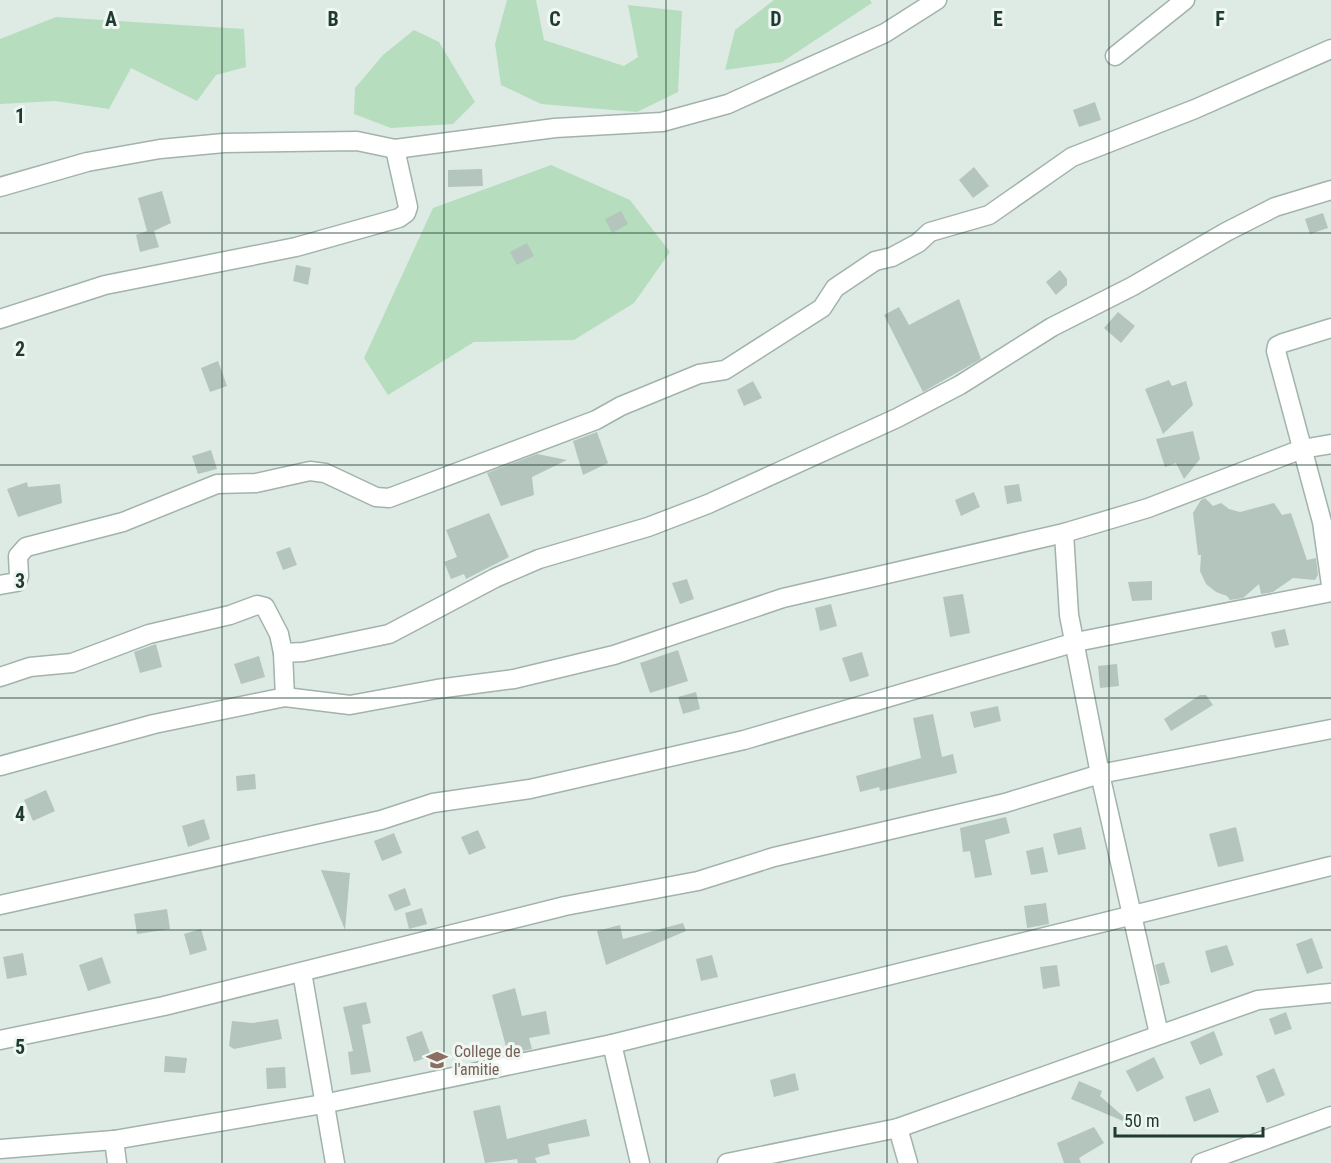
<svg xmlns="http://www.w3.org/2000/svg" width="1331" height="1163" viewBox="0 0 1331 1163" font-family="'Roboto Condensed',sans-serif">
<rect width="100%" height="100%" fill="#deebe4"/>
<!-- green -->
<g fill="#b6ddbd">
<path d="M507 0H536L544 40 624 66 638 57 628 5 682 11 678 92 637 112 541 104 501 85 495 44Z"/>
<path d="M774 0H870L872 3 782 62 725 70 735 30Z"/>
<path d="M56 17 244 29 246 67 216 75 197 101 131 68 109 109 55 101 0 104V39Z"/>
<path d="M414 30 439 42 475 102 453 124 391 128 354 114 355 88 383 55Z"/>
<path d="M551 165 630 200 670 252 634 303 574 340 474 342 388 395 364 358 433 208Z"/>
</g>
<!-- building -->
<g fill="#b4c5bd">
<path d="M1095 102 1101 120 1079 127 1073 110Z"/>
<path d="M974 167 989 186 973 198 959 180Z"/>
<path d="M482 169 483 186 448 187V170Z"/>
<path d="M162 191 171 223 154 231 159 247 140 252 136 235 147 231 138 198Z"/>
<path d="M621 211 628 224 612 233 605 219Z"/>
<path d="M1323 213 1328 228 1310 234 1305 219Z"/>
<path d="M527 243 534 256 517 265 510 252Z"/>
<path d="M296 265 311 268 308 285 293 281Z"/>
<path d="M1060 270 1067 279V285L1056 295 1046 282Z"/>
<path d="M959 299 981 359 923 392 884 315 899 307 909 325Z"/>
<path d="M1118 312 1135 326 1121 343 1104 328Z"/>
<path d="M218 361 227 386 210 392 201 368Z"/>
<path d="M1169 380 1172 386 1186 381 1193 405 1163 434 1145 389Z"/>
<path d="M753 381 762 398 744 406 737 390Z"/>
<path d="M1193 431 1200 459 1184 479 1176 463 1165 467 1156 439Z"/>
<path d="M597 432 608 463 583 475 573 441Z"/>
<path d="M211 450 217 469 198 474 192 456Z"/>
<path d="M537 454 567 460 532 477 534 495 501 506 487 473Z"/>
<path d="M27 482 28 487 60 484 62 503 18 517 7 489Z"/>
<path d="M1019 484 1022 501 1007 504 1004 486Z"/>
<path d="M974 492 980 507 961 516 955 500Z"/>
<path d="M1205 498 1213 506 1221 503 1229 509 1240 512 1274 503 1282 515 1291 513 1307 560 1316 558 1318 575 1315 580 1293 578 1273 592 1261 594 1259 584 1243 598 1230 600 1227 596 1216 592 1206 584 1200 571 1201 555H1198L1193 513 1201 500Z"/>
<path d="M489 513 509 557 466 579 464 574 451 579 444 562 457 557 446 530Z"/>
<path d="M290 547 297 565 283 570 276 552Z"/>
<path d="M687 579 694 599 680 604 672 583Z"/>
<path d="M1152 581V600L1132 601 1128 582Z"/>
<path d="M963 594 970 633 950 637 943 597Z"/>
<path d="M831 604 837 626 820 631 815 608Z"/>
<path d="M1285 629 1289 645 1275 648 1271 632Z"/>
<path d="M156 644 162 667 140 673 134 652Z"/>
<path d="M678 650 688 681 650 693 640 663Z"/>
<path d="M862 652 869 676 850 682 842 658Z"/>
<path d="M259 656 265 677 241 684 234 664Z"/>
<path d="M1117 664 1119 686 1100 688 1098 666Z"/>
<path d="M696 692 700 709 683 714 678 697Z"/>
<path d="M1200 695H1206L1213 705 1171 731 1164 719Z"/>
<path d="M998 706 1001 721 974 728 970 712Z"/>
<path d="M933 714 942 757 953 754 957 773 880 791 879 787 860 792 856 776 921 758 913 718Z"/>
<path d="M255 774 256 789 237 791 236 776Z"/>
<path d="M46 790 55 811 33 821 24 800Z"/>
<path d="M1006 817 1010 833 985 840 992 875 975 878 970 851 963 852 960 828Z"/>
<path d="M204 819 210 839 188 847 182 826Z"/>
<path d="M1081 827 1086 849 1058 855 1053 834Z"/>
<path d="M1236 827 1244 861 1218 867 1209 834Z"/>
<path d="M478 830 486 848 469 855 461 837Z"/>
<path d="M394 833 402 853 382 861 374 841Z"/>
<path d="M1043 847 1048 872 1031 875 1026 851Z"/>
<path d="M321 870 350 873 345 930Z"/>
<path d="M405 888 411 905 395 911 388 895Z"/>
<path d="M1046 903 1049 924 1027 928 1024 906Z"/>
<path d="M422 908 427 924 409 929 405 913Z"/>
<path d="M167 909 170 929 137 934 134 914Z"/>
<path d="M683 923 686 931 606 965 597 931 620 925 623 939Z"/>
<path d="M201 929 207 950 190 955 184 934Z"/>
<path d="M1312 938 1323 968 1307 974 1296 944Z"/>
<path d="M1227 945 1234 965 1211 973 1205 951Z"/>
<path d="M23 953 27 975 7 979 3 957Z"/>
<path d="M712 955 718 977 701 981 696 959Z"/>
<path d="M102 957 111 983 88 991 79 965Z"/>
<path d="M1164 962 1170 983 1160 986 1155 965Z"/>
<path d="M1057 965 1060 986 1043 989 1040 967Z"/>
<path d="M515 988 522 1016 546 1011 550 1034 529 1038 532 1049 508 1054 492 995Z"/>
<path d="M366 1002 371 1023 362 1025 371 1072 351 1075 348 1052 353 1051 343 1007Z"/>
<path d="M1286 1012 1292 1029 1275 1035 1269 1019Z"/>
<path d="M278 1019 282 1039 234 1049 229 1046 232 1021 253 1023Z"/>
<path d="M422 1031 431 1056 414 1062 406 1037Z"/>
<path d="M1214 1031 1223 1055 1200 1065 1190 1042Z"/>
<path d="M165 1056 187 1058 185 1073 164 1072Z"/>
<path d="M1154 1057 1164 1078 1137 1092 1126 1071Z"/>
<path d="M285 1067 286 1088 267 1089 266 1068Z"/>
<path d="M1274 1068 1285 1095 1267 1103 1256 1076Z"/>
<path d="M795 1073 799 1090 774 1097 770 1080Z"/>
<path d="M1079 1081 1102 1091 1100 1096 1125 1118 1123 1121 1071 1099Z"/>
<path d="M1210 1088 1219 1112 1194 1122 1185 1097Z"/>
<path d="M500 1105 507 1139 586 1119 590 1136 548 1144 550 1154 535 1158 537 1163H518L517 1159 485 1163 473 1111Z"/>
<path d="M1094 1127 1104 1143 1079 1158 1081 1163H1064L1057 1143Z"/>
</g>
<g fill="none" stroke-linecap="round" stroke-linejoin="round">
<defs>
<g id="minor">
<path d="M1115 56 1185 0"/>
<path d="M0 187 87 162 160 149 224 143 357 141 395 149 555 128 662 122 728 104 885 33 937 0"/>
<path d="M0 319 105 285 296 247 399 218 406 213 408 207 395 149"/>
<path d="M1331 328 1283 343 1277 346 1276 351 1322 522 1331 585"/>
<path d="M1064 533 1069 615 1100 774 1159 1034"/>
<path d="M0 585 17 582 19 576 18 556 26 547 123 522 217 484 256 483 310 471 325 473 376 497 389 498 596 420 621 406 699 374 725 370 822 308 835 288 875 261 892 257 918 243 930 232 989 215 1072 157 1195 109 1331 49"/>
<path d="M0 677 30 667 72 663 149 634 230 615 257 605 265 607 279 634 283 653"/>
<path d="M285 697 350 705 437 689 514 679 614 655 783 598 1064 533 1148 508 1302 449 1331 444"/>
<path d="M0 766 154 724 285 697 283 653 303 652 389 634 495 578 539 559 648 527 708 504 897 418 960 385 1052 327 1133 286 1226 232 1275 207 1331 190"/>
<path d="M0 905 381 820 433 803 530 789 744 740 1076 642 1331 592"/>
<path d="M302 972 335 1163"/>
<path d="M0 1040 164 1006 565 906 698 881 774 857 1005 803 1100 774 1331 729"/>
<path d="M612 1044 640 1163"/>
<path d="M898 1128 908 1163"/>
<path d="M114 1140 117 1163"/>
<path d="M0 1149 114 1140 323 1104 612 1044 1331 866"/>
<path d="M727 1163 898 1128 1258 1000 1331 993"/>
<path d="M1201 1163 1331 1116"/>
</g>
</defs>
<!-- minor casing -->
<use href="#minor" stroke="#a1b3ab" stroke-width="21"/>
<!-- minor -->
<use href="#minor" stroke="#fff" stroke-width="18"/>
</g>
<!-- grid -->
<path fill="none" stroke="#1f3b31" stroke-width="1.5" stroke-opacity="0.55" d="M222 0V1163M444 0V1163M666 0V1163M887 0V1163M1109 0V1163M0 233H1331M0 465H1331M0 698H1331M0 930H1331"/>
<!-- icons -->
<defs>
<symbol id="school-bare" viewBox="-9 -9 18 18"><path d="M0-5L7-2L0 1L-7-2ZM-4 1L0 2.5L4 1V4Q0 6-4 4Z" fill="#8d6e63" stroke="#eff7f2" stroke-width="2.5" paint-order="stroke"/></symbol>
</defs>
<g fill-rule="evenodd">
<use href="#school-bare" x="422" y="1045" width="30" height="30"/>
</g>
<g text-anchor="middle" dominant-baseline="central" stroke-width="6" stroke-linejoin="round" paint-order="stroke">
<!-- education labels -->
<g font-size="16" fill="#785e54" stroke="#eff7f2" text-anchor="start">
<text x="454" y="1051">College de<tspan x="454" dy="18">l'amitie</tspan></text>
</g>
</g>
<g font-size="20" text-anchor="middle" font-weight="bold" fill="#1f3b31" stroke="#eff7f2" stroke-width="6" stroke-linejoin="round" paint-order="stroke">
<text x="111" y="26">A</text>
<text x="333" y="26">B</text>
<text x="555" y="26">C</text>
<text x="776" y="26">D</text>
<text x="998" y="26">E</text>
<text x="1220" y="26">F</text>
<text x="20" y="123">1</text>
<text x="20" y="356">2</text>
<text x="20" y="588">3</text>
<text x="20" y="821">4</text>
<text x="20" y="1054">5</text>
</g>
<!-- scale -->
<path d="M1115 1127v9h148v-9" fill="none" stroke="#1f3b31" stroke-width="3"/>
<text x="1124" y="1127" font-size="18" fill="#1f3b31" stroke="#eff7f2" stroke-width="4.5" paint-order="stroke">50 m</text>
</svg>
